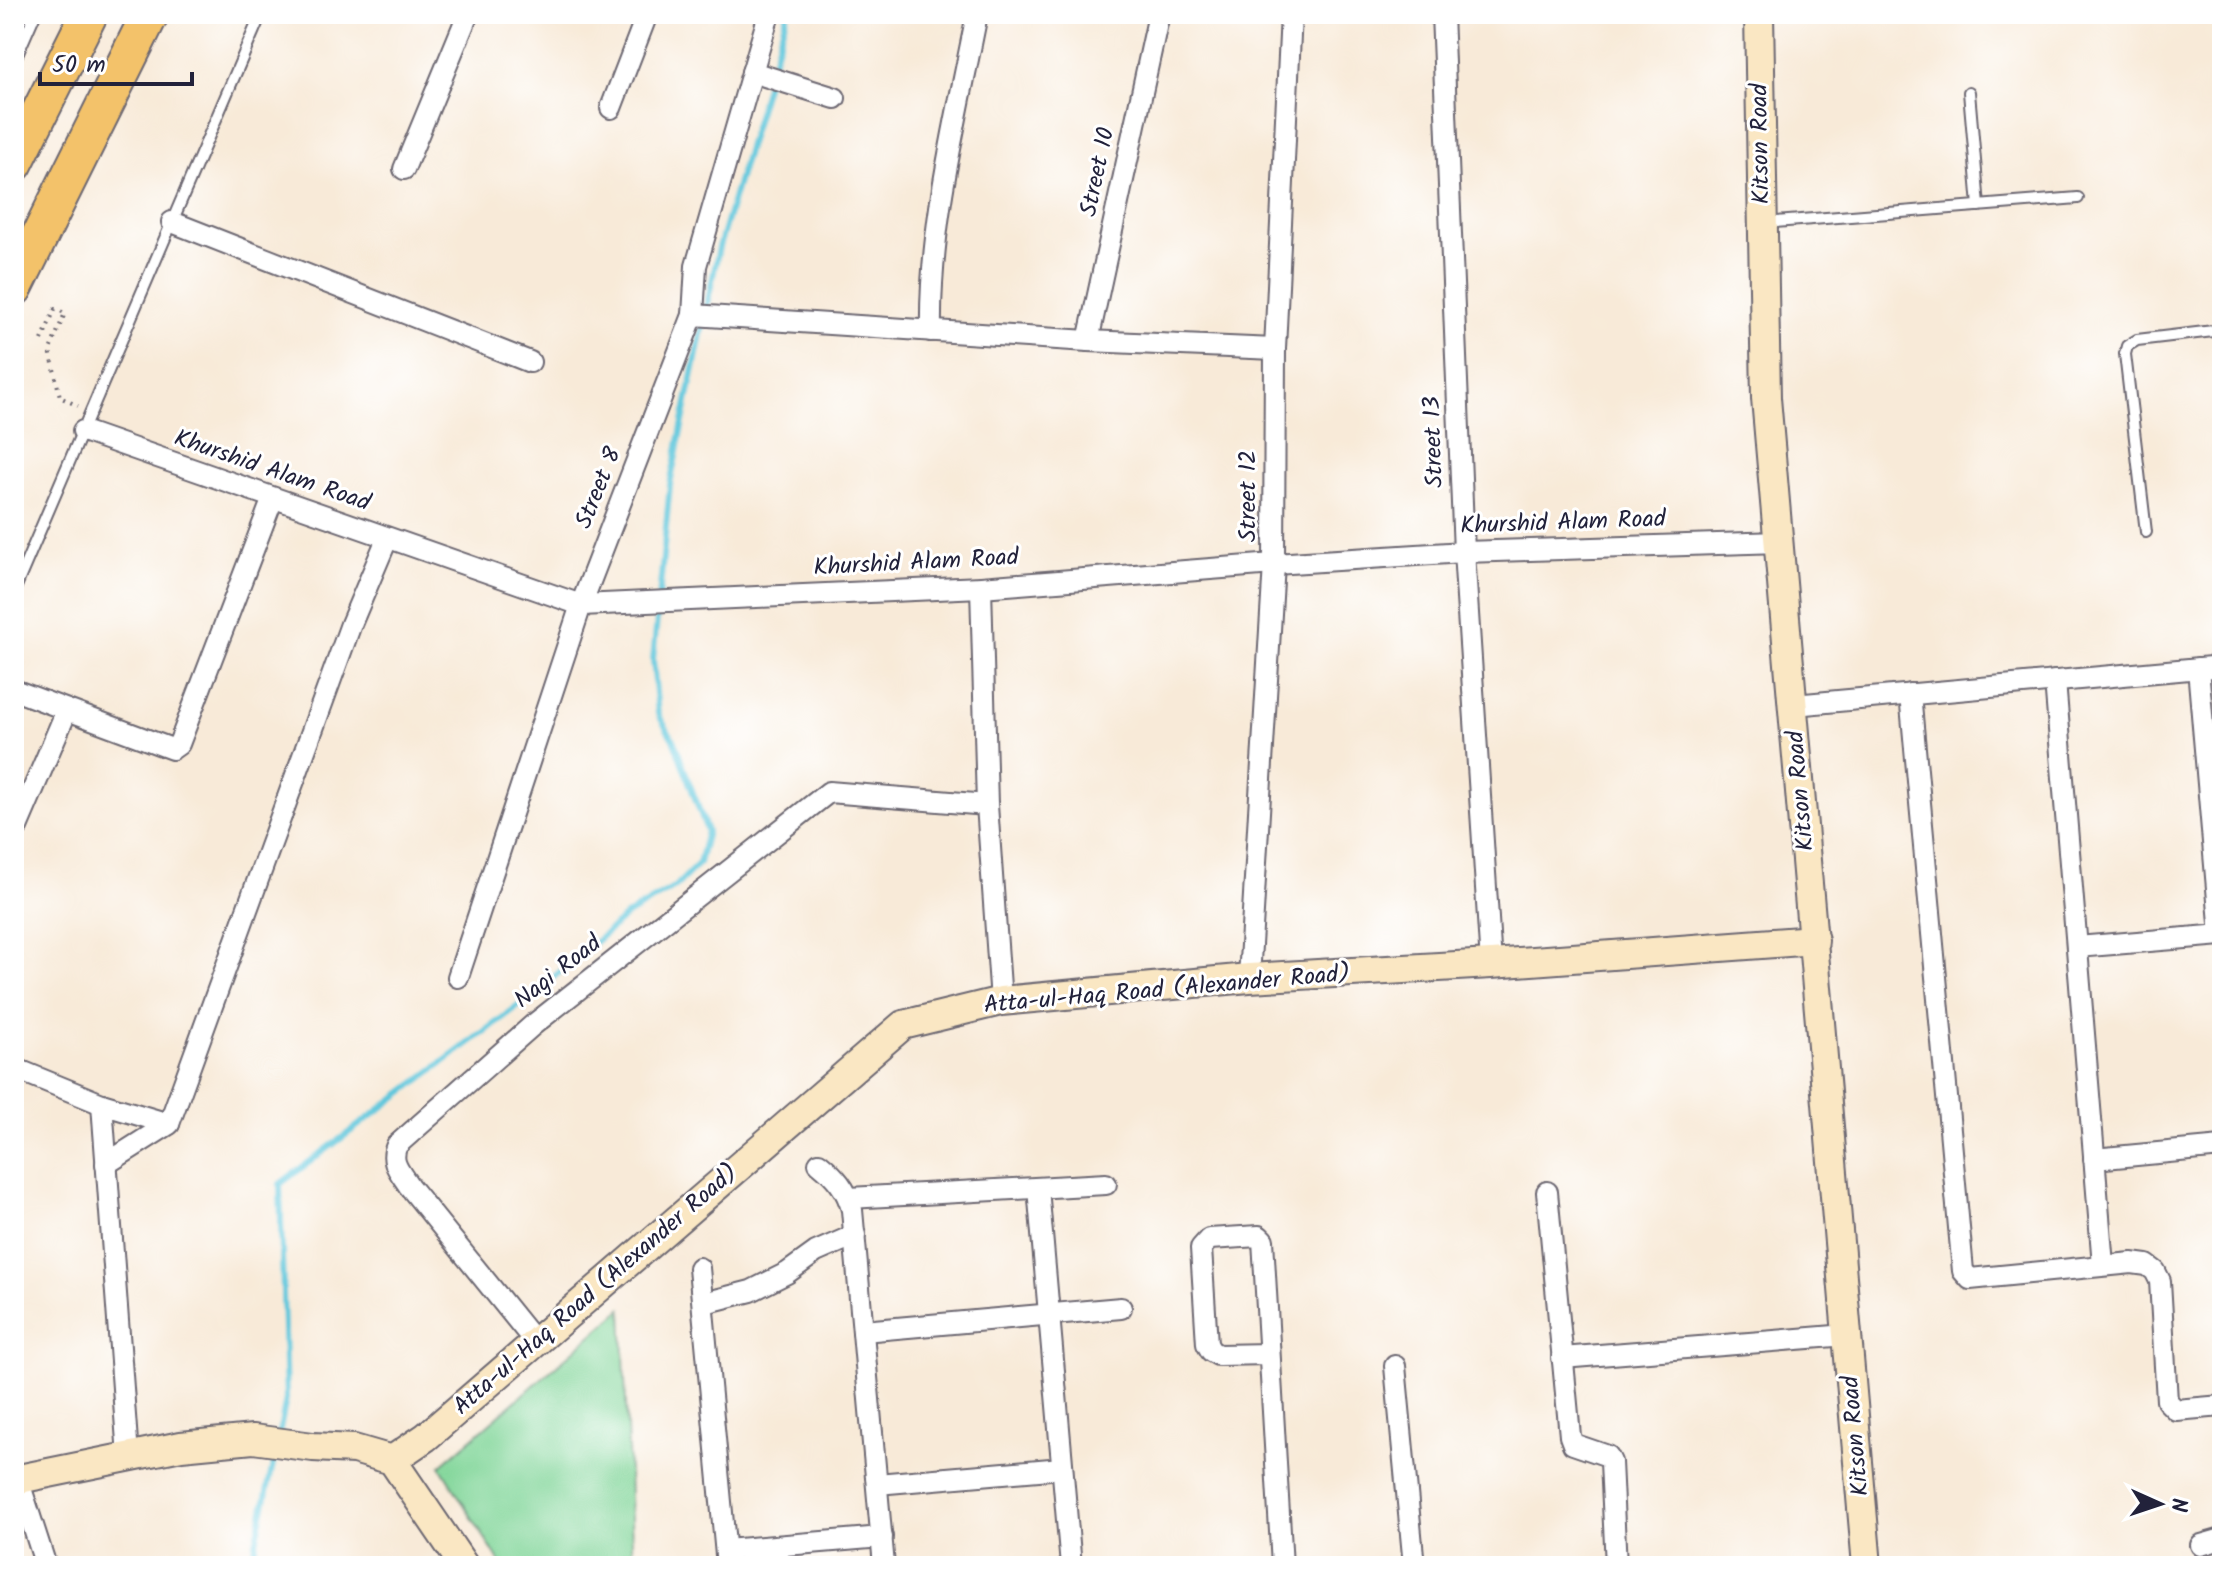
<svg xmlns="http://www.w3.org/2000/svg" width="2236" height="1580" viewBox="0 0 2236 1580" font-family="Kalam,sans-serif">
<rect width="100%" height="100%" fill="#fff"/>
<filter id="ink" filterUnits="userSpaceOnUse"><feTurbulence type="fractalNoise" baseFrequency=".0125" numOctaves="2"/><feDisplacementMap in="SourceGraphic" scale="16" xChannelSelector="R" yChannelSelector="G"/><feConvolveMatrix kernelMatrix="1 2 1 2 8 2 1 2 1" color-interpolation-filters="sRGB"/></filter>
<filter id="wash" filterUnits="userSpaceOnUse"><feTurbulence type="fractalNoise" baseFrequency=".006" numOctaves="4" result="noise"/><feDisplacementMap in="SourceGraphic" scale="32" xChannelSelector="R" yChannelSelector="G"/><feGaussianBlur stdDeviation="1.8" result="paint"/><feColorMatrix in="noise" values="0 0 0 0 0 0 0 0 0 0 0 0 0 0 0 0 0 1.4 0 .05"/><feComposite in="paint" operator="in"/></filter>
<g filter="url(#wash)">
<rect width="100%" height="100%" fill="#f8ead8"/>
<!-- green -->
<path fill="#80d598" stroke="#517c6a" stroke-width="2" d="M622 1309 633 1566H502L440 1466Z"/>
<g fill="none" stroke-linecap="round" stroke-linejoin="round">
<!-- stream -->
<g stroke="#60c7dc" stroke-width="6">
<path d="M279 1435 286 1399 280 1184 529 998 627 915 675 887 699 863 707 831 674 741 658 714 653 660 670 485 719 247 787 14"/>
<path d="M251 1566 276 1450"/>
</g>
</g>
</g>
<g filter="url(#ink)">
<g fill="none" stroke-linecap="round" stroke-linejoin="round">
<defs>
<g id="lane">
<path d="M14 62 35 14"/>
<path d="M1969 92 1979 206"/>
<path d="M1764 223 2078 198"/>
<path d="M2146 532 2125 354 2127 346 2137 340 2222 330"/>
<path d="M14 591 261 14"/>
</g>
<g id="street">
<path d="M1442 14 1464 552 1491 964"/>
<path d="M752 72 835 98"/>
<path d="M611 108 646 17 640 14"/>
<path d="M404 169 468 14"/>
<path d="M172 222 530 362"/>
<path d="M693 315 1088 341 1275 349"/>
<path d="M931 331C929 225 957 118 977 14"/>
<path d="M1088 341 1159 14"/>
<path d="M83 431 581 605 981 587 1274 564 1464 552 1780 542"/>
<path d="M981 587 987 805 1001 1001"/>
<path d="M2198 668 2221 935"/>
<path d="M2055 681 2103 1265"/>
<path d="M14 690 172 749 179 744 273 498"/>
<path d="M1910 694 1963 1271 1970 1279 2132 1263 2147 1265 2155 1271 2160 1281 2167 1401 2176 1410 2222 1406"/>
<path d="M1794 705 2222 666"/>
<path d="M14 834 67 710"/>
<path d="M2077 947 2222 935"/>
<path d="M458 977 581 605 693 315 696 266 769 14"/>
<path d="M1249 978 1274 564 1275 349 1291 14"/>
<path d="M14 1068 102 1104 169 1124"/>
<path d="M102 1104 128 1456"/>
<path d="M2094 1159 2222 1147"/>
<path d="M819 1163C835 1176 847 1189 852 1210L884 1566"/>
<path d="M106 1164 169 1124 351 624 387 539"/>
<path d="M1038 1188 1071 1566"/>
<path d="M1547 1192 1570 1436 1573 1444 1608 1456 1611 1462 1616 1566"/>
<path d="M849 1198 1106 1184"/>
<path d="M699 1268 727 1566"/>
<path d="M704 1303 751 1291 787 1273 816 1252 855 1235"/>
<path d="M863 1331 1121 1308"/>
<path d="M535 1342 409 1186C400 1172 389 1162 397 1145L533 1025 829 792 987 805"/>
<path d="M1269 1354 1218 1355 1211 1351 1207 1344 1201 1248 1209 1239 1259 1236 1263 1240 1282 1566"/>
<path d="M1562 1358 1847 1335"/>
<path d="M1395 1366 1414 1566"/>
<path d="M18 1479 46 1566"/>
<path d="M877 1484 1062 1468"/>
<path d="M2201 1545 2222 1539"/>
<path d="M726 1550 882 1537"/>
</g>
<g id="secondary">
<path d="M1759 14 1766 398 1867 1566"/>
<path d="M392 1460 426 1437 903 1025 1001 1001 1249 978 1491 964 1814 940"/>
<path d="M14 1480 181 1446 253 1439 313 1447 354 1449 392 1460 464 1566"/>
</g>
<g id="highway">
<path d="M14 164 89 14"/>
<path d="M14 288 150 14"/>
</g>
</defs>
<!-- lane casing -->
<use href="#lane" stroke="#6d6872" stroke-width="14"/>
<!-- street casing -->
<use href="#street" stroke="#6d6872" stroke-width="24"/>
<!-- secondary casing -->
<use href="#secondary" stroke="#6d6872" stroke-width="32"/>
<!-- highway casing -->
<use href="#highway" stroke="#6d6872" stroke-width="40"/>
<!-- path -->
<path stroke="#6d6872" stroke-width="4" stroke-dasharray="2 6" stroke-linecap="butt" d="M42 340 55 309 65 313 50 350 60 397 78 406"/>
<!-- lane -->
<use href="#lane" stroke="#fff" stroke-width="10"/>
<!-- street -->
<use href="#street" stroke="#fff" stroke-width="20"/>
<!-- secondary -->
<use href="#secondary" stroke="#fae7c3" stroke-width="28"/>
<!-- highway -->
<use href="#highway" stroke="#f3c26a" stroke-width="36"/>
</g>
</g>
<g text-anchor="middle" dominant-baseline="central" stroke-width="6" stroke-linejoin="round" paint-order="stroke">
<!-- street labels -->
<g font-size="24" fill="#22223b" stroke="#fff">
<text transform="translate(1761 144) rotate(-91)">Kitson Road</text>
<text transform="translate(1098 172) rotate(-78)">Street 10</text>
<text transform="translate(1434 442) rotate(-92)">Street 13</text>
<text transform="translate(272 471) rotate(19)">Khurshid Alam Road</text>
<text transform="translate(599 488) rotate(-68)">Street 8</text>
<text transform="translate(1248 496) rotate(-90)">Street 12</text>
<text transform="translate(1563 523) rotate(-2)">Khurshid Alam Road</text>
<text transform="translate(916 563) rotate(-3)">Khurshid Alam Road</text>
<text transform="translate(1801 791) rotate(-95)">Kitson Road</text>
<text transform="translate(558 972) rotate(-38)">Nagi Road</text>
<text transform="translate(1167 990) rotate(-5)">Atta-ul-Haq Road (Alexander Road)</text>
<text transform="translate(596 1290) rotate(-41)">Atta-ul-Haq Road (Alexander Road)</text>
<text transform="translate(1856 1436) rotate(-95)">Kitson Road</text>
</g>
</g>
<!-- margin -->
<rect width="2236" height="1580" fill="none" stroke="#fff" stroke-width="48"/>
<!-- north arrow -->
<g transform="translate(2160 1504) rotate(93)" stroke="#ffffff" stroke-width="6" paint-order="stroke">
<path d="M0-6L14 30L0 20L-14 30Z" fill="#22223b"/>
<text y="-12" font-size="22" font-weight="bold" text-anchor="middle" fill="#22223b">N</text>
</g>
<!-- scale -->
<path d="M40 72v12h152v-12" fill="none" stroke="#22223b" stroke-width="4"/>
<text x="52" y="72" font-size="24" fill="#22223b" stroke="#ffffff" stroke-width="6" paint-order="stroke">50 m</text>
</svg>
